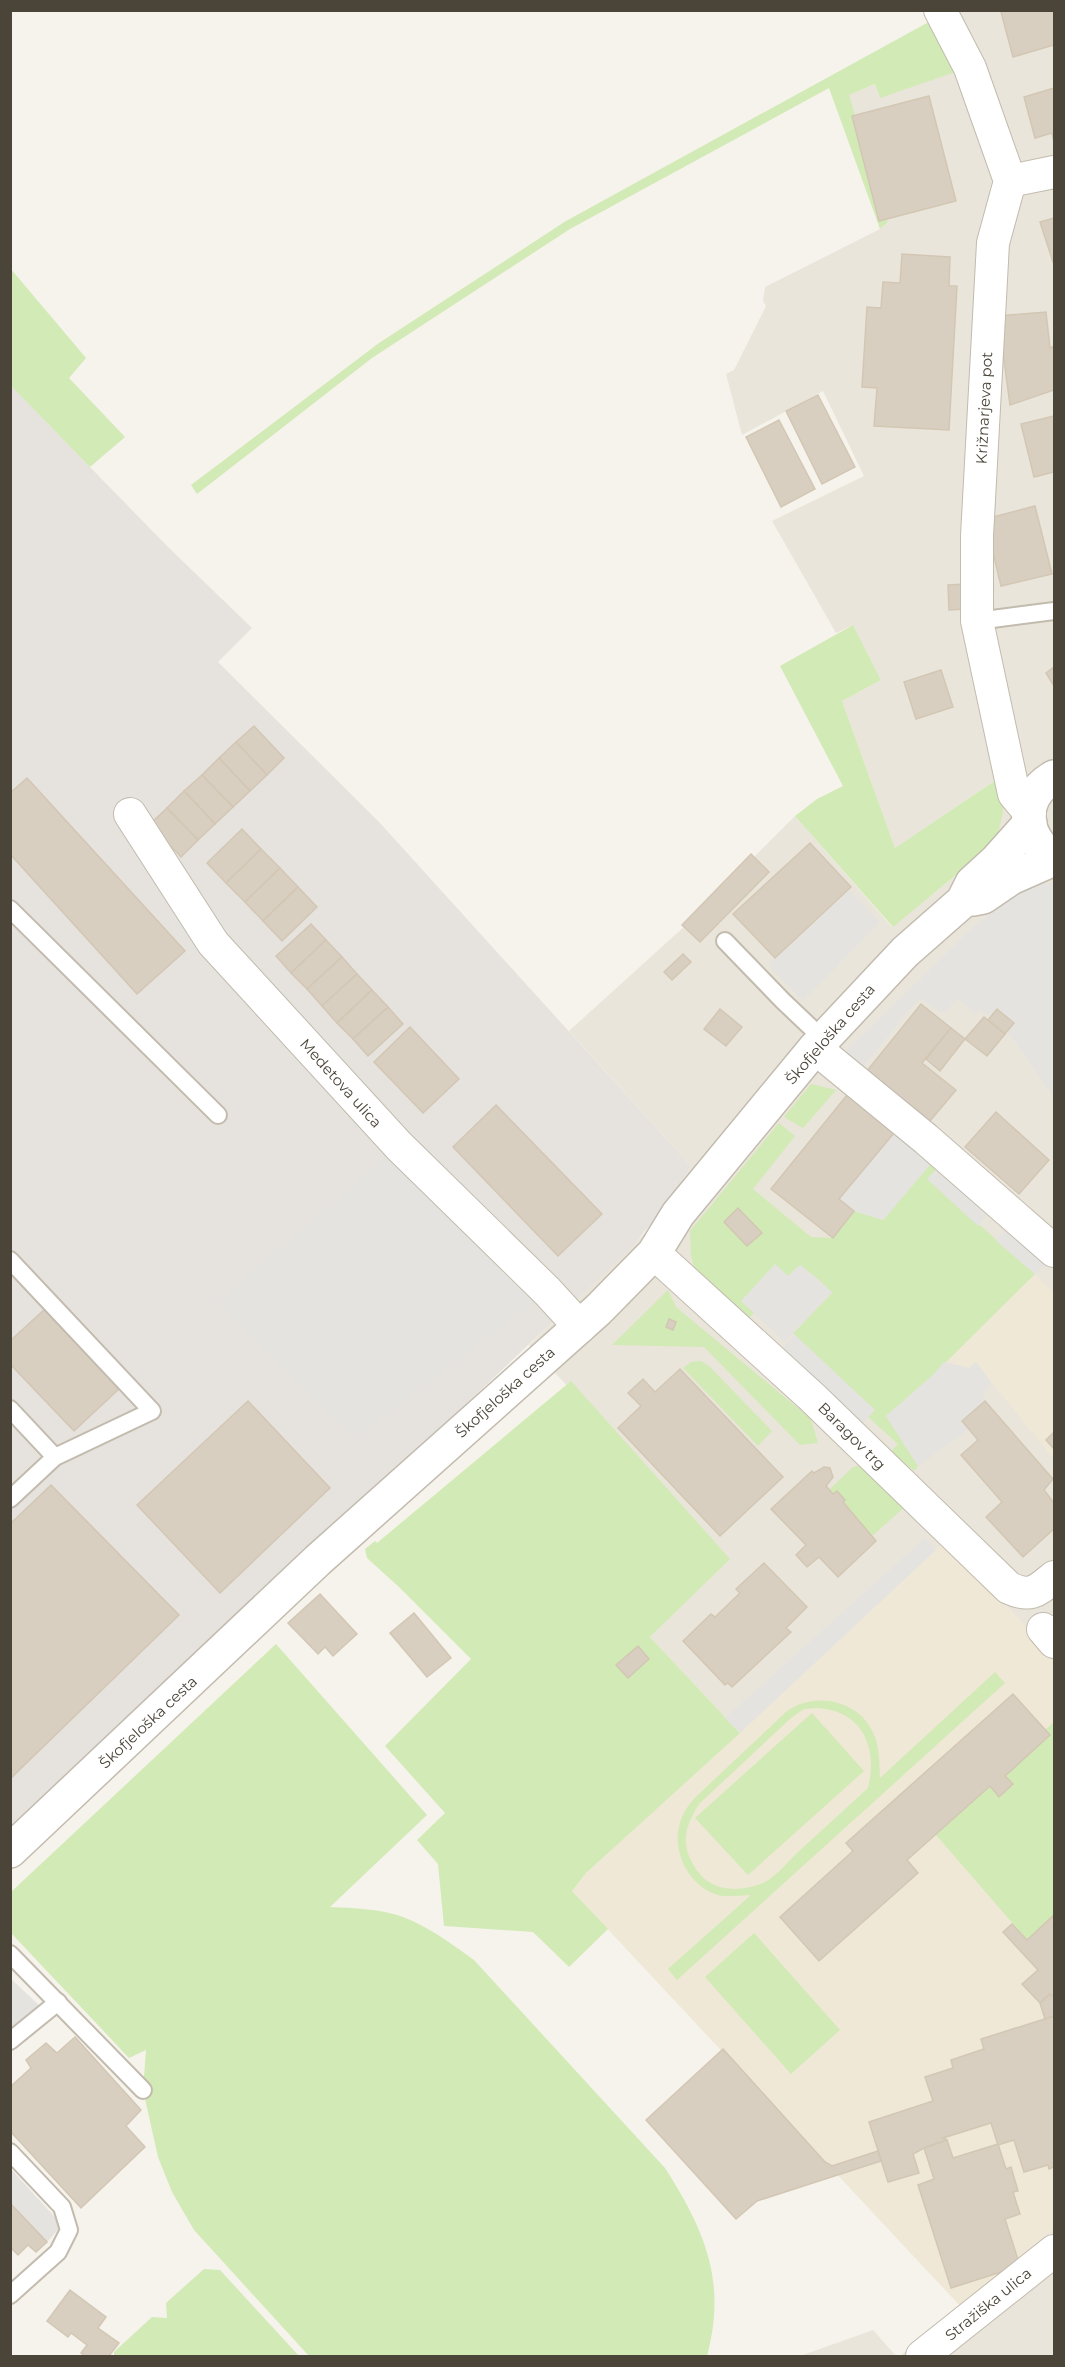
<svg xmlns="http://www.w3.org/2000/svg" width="1065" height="2367" viewBox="0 0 1065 2367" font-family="Montserrat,sans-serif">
<rect width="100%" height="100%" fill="#f6f3ec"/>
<!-- residential -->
<g fill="#eae5da">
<path d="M933 11H1054V1662L1001 1599 944 1543 740 1733 650 1637 729 1559 529 1345 645 1233 670 1201 691 1166 569 1031 686 925 795 816 892 927 974 861 999 778 895 848 842 701 881 680 853 625 836 633 772 521 864 476 823 391 742 435 726 374 734 370 766 306 763 301 765 287 880 229 888 222 848 95 876 84 879 97 963 69Z"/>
<path d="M1054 2228V2356H900L961 2307Z"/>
<path d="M873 2330 896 2356H799H800Z"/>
</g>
<!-- industrial -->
<path fill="#e6e2dd" d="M11 386 167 546 252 628 218 662 380 823 691 1166 670 1201 630 1249 11 1833Z"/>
<!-- education -->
<g fill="#efe8d6">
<path d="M1035 1274 1054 1294V1459L976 1363 969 1368 944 1362Z"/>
<path d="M944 1542 1001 1599 1054 1662V2228L961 2307 572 1891 586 1873Z"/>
</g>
<!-- green -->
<g fill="#d2eab5" fill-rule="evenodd">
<path d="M936 18 964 69 880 98 875 84 849 95 888 222 880 229 829 88 570 229 372 358 197 494 191 485 379 343 566 221Z"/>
<path d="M10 268 86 358 69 378 125 437 90 467 11 386Z"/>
<path d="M853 625 881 680 842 701 895 848 999 778 1002 787 1003 812 996 842 893 927 795 816 817 799 843 786 780 666Z"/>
<path d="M811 1084 836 1090 803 1128 784 1117Z"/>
<path d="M779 1123 795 1136 753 1189 811 1237 833 1238 854 1211 883 1220 934 1160 940 1166 928 1179 1035 1274 932 1376 886 1416 918 1466 914 1471 891 1451 898 1444 868 1417 874 1410 793 1333 832 1293 819 1280 800 1265 788 1276 742 1301 754 1313 748 1319 696 1273 691 1256 690 1231Z"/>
<path d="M668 1290 676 1307 811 1419 818 1443 800 1445 704 1347 612 1345Z"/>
<path d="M701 1361 709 1366 772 1431 758 1446 683 1368 691 1362Z"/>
<path d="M571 1381 730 1559 650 1637 740 1733 586 1873 572 1891 608 1929 569 1967 533 1932 444 1926 438 1864 417 1840 445 1813 385 1746 471 1659 399 1587 367 1558 365 1549 375 1541 377 1543Z"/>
<path d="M862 1465 907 1505 872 1536 843 1502 845 1500 837 1492 833 1494 829 1490 853 1467Z"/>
<path d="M276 1644 427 1815 330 1907C354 1908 381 1909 403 1917 429 1927 452 1944 474 1960L665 2168C705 2231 727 2281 707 2356H309L194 2230 172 2192 158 2157 143 2090 146 2050 129 2058 11 1933V1892Z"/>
<path d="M995 1672 1005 1683 677 1980 668 1969 751 1895C740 1895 729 1898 718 1895 689 1887 671 1851 680 1823 683 1811 692 1800 701 1792L787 1711C817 1690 862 1701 875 1737 880 1751 879 1765 880 1778ZM818 1708C863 1711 878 1748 868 1788 844 1810 820 1832 796 1854 787 1863 776 1876 765 1882 739 1894 707 1892 693 1864 680 1842 686 1825 699 1804L791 1718 804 1709Z"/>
<path d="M812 1713 864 1771 748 1875 695 1818Z"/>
<path d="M1054 1722V1915L1027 1940 936 1835 990 1786 999 1796 1012 1783 1005 1776 1049 1736 1045 1730Z"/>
<path d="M754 1933 840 2030 791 2074 705 1977Z"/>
<path d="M204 2269 220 2270 299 2356H114V2352L152 2317 167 2318 166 2303Z"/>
</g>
<!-- parking -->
<g fill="#e5e3e0">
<path d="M1042 883 1054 884V1097L1007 1031 1014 1022 998 1009 990 1017 980 1010 976 1014 957 999 944 1014 919 998 862 1068 846 1051 969 931 999 906 1027 886Z"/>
<path d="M849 890 880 922 803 1001 768 965Z"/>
<path d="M894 1133 934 1160 883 1220 854 1211 839 1199Z"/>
<path d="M399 1146 547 1291 355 1438 217 1303Z"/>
<path d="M940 1166 989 1212 978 1226 927 1179Z"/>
<path d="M1006 1227 1048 1261 1035 1274 996 1241Z"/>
<path d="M775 1264 788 1276 800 1265 832 1292 785 1342 741 1301Z"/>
<path d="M795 1335 875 1410 861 1425 782 1350Z"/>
<path d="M944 1362 969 1368 976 1362 991 1382 983 1393 985 1401 963 1421 969 1429 918 1466 886 1416 932 1376Z"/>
<path d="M925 1538 936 1550 740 1733 725 1718Z"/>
<path d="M11 1979 41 2007 11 2033Z"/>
<path d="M11 2169 62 2225 47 2242 11 2203Z"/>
</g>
<!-- building -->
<g fill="#d8cfc1" stroke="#d3c7b4" stroke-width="1.5">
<path d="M1008 10H1054V45L1013 57 1001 12Z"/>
<path d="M1054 88V142L1052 133 1035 138 1024 97Z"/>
<path d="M929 96 956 201 879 221 852 116Z"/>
<path d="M1054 218V261L1053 262 1040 222Z"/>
<path d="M902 254 950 257 949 286H957L949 430 874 426 877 388 862 387 867 307 881 308 883 282 900 283Z"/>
<path d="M1046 312 1050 348 1054 346V390L1010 405 998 316Z"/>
<path d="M818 395 855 467 822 484 786 411Z"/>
<path d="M1054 416V472L1034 477 1021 424Z"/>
<path d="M779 420 815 489 781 507 746 437Z"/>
<path d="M1035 506 1052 574 1001 586 985 519Z"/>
<path d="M966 584 967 609 949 610 948 585Z"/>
<path d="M1054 667V686L1046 673Z"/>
<path d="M941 670 953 707 916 719 904 682Z"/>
<path d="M254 726 284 758 267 775 236 742Z"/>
<path d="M236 742 267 775 250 791 219 758Z"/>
<path d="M219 758 250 791 233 807 202 775Z"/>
<path d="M202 775 233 807 215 824 184 791Z"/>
<path d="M27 778 185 951 137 994 10 854V793Z"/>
<path d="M184 791 215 824 198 840 167 808Z"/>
<path d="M167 808 198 840 181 857 150 824Z"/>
<path d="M242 829 261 849 226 883 207 863Z"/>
<path d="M810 843 851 887 775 958 733 914Z"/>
<path d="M261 849 280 868 245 902 226 883Z"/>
<path d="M751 854 769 872 700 942 682 925Z"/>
<path d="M280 868 298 887 263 921 245 902Z"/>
<path d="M298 887 317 907 282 941 263 921Z"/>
<path d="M311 924 326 940 291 973 276 956Z"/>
<path d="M326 940 342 957 307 989 291 973Z"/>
<path d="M683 954 691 962 672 980 664 972Z"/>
<path d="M342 957 357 974 322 1006 307 989Z"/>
<path d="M357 974 372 990 337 1023 322 1006Z"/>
<path d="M372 990 388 1007 353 1039 337 1023Z"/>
<path d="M921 1004 951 1028 922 1063 956 1090 930 1121 867 1071Z"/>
<path d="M388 1007 403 1024 368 1056 353 1039Z"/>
<path d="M720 1009 742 1027 726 1046 704 1029Z"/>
<path d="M997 1009 1014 1023 1005 1034 988 1020Z"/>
<path d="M984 1017 1005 1034 987 1056 965 1039Z"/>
<path d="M410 1027 459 1079 423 1113 374 1062Z"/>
<path d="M951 1028 965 1039 940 1071 926 1059Z"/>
<path d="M847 1095 894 1133 839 1199 854 1211 833 1238 771 1189Z"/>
<path d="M496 1105 602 1214 558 1256 453 1147Z"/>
<path d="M996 1112 1049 1160 1019 1194 965 1147Z"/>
<path d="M738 1208 762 1233 747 1246 724 1222Z"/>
<path d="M46 1308 120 1388 74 1431 10 1364V1341Z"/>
<path d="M669 1319 676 1322 673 1330 666 1327Z"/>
<path d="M680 1369 783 1477 720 1536 618 1428 641 1406 628 1393 643 1379 655 1392Z"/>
<path d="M248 1401 330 1488 220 1593 137 1505Z"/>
<path d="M985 1401 1053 1479 1044 1490 1054 1503V1529L1023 1557 986 1517 1002 1502 961 1455 978 1440 962 1421Z"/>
<path d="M1054 1432V1449L1046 1440Z"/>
<path d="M824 1467 830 1468 833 1477 826 1486 833 1494 837 1491 845 1500 843 1502 876 1541 838 1577 819 1557 807 1567 796 1555 806 1545 771 1509 812 1471 814 1473Z"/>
<path d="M51 1485 179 1615 10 1779V1524Z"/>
<path d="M764 1563 807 1607 786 1628 791 1632 732 1687 728 1683 725 1685 683 1641 711 1614 715 1617 740 1593 736 1589Z"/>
<path d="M320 1594 357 1634 333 1656 325 1647 318 1654 288 1623Z"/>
<path d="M414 1613 451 1658 427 1677 390 1633Z"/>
<path d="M638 1646 649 1659 628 1678 616 1665Z"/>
<path d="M1013 1694 1050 1735 1005 1776 1013 1784 999 1797 990 1786 907 1860 918 1873 819 1961 780 1917 853 1851 846 1843Z"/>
<path d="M1054 1915V1998L1050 1994 1040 2003 1022 1984 1038 1970 1003 1932 1012 1924 1027 1940Z"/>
<path d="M1050 1994 1054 1998V2016L1045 2019 1040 2003Z"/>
<path d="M1054 2016V2167L1049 2169 1048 2165 1024 2172 1014 2140 998 2145 991 2123 943 2138 947 2140 924 2148 913 2154 919 2173 888 2182 869 2122 933 2101 925 2077 953 2068 951 2060 984 2049 981 2039Z"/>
<path d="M75 2037 141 2110 126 2126 145 2147 81 2208 10 2131V2087L31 2068 26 2060 46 2043 57 2053Z"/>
<path d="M723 2049 825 2162 832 2166 878 2151 881 2161 757 2201 736 2219 646 2120Z"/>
<path d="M947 2140 953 2158 998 2144 1006 2169 1011 2167 1018 2191 1013 2192 1020 2214 1005 2219 1020 2266 951 2288 918 2185 934 2179 924 2148Z"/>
<path d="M10 2203 47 2242 36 2252 28 2245 18 2255 10 2247Z"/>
<path d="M70 2290 106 2317 98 2328 119 2343 109 2356H85L81 2353 87 2345 71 2333 68 2337 47 2321Z"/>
</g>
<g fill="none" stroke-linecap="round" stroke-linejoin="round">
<defs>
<g id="service">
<path d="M977 621 1054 611"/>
<path d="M10 909 218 1115"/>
<path d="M725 941 783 1001 823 1039"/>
<path d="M10 1260 152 1411 55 1457 10 1499"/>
<path d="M10 1409 55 1457"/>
<path d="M10 1954 143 2090"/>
<path d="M10 2041 58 2002"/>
<path d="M10 2152 62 2207 69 2230 58 2252 10 2295"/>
</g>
<g id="minor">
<path d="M940 10 970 68 1010 181 993 243 977 536V621L1014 794 1030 813"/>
<path d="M1010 181 1054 172"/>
<path d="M130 814 213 943 399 1146 547 1291 580 1327"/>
<path d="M815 1048 926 1139 1054 1251"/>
<path d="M654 1253 813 1398 1009 1588C1031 1598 1037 1591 1054 1577"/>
<path d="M1043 1629 1054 1642"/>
<path d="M922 2356 1054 2251"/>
</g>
<g id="tertiary">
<path d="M1039 844C1020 819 1029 791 1054 777"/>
<path d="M973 899 983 897 1011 878 1054 859"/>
<path d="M10 1851 318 1560 598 1310 654 1253 678 1214 815 1048 905 952 963 901 972 883 996 861 1030 823"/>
</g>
</defs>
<!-- service casing -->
<use href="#service" stroke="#c2bbae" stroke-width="20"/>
<!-- minor casing -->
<use href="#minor" stroke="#c2bbae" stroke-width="34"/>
<!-- tertiary casing -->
<use href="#tertiary" stroke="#c2bbae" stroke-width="36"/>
<!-- service -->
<use href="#service" stroke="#fff" stroke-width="16"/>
<!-- minor -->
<use href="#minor" stroke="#fff" stroke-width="32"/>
<!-- tertiary -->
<use href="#tertiary" stroke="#fff" stroke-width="33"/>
</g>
<g text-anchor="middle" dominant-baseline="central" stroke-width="5" stroke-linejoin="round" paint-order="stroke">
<!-- street labels -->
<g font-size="15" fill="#4b4439" stroke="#fff">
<text transform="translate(984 408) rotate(-87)">Križnarjeva pot</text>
<text transform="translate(830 1034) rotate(-49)">Škofjeloška cesta</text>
<text transform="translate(341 1083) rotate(48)">Medetova ulica</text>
<text transform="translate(505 1392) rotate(-42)">Škofjeloška cesta</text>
<text transform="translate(852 1436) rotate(45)">Baragov trg</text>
<text transform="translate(148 1722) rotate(-43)">Škofjeloška cesta</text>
<text transform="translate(988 2304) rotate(-39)">Stražiška ulica</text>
</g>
</g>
<!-- border -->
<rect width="1065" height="2367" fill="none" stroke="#4b4439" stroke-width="24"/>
</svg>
